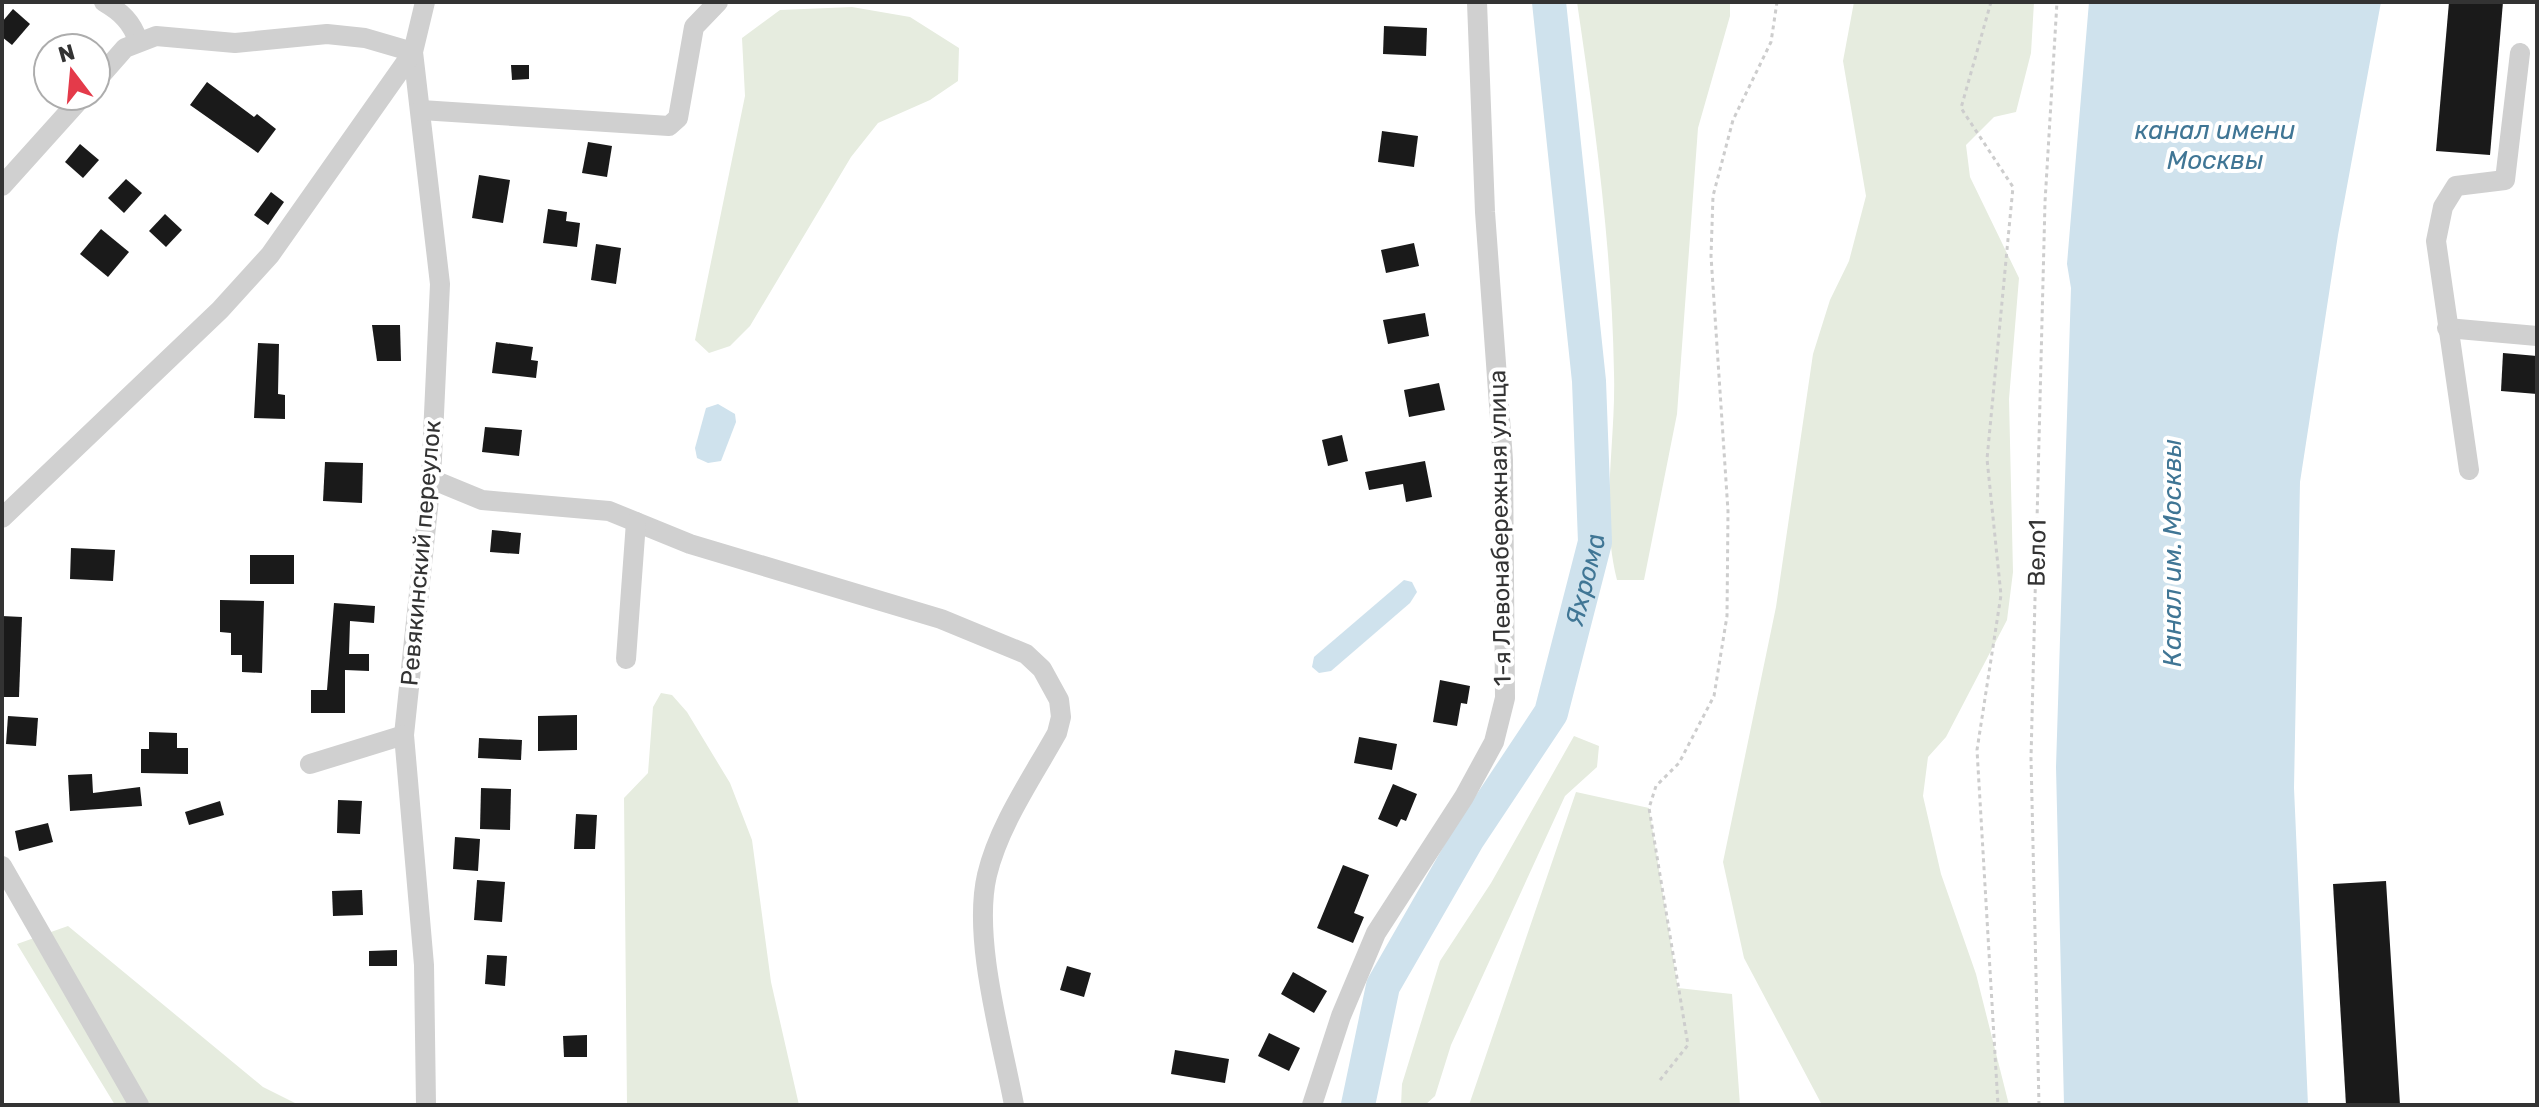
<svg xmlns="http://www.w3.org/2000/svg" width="2539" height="1107" viewBox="0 0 2539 1107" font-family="Rubik,sans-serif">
<rect width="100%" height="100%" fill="#fff"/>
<!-- green -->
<g fill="#e6ecdf">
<path d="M1577 2H1730V16L1698 128 1677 414 1644 580H1617C1600 514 1616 442 1614 373 1612 249 1595 124 1577 2Z"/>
<path d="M1854 2H2034L2031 53 2016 112 1994 117 1966 145 1970 177 2019 278 2009 399 2013 572 2007 620 1946 737 1928 757 1923 796 1941 874 1976 974 2009 1105H1822L1744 958 1723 862 1776 607 1813 354 1830 300 1849 261 1866 196 1843 61Z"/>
<path d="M852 7 910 17 959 48 958 81 930 100 878 123 851 157 750 326 730 346 709 353 695 340 745 96 742 38 780 10Z"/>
<path d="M661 693 672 695 687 712 730 783 752 840 771 982 799 1105H627L624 798 648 773 653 707Z"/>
<path d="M1574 736 1599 746 1597 767 1565 796 1451 1045 1435 1096 1425 1105H1401L1402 1084 1440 961 1491 883Z"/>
<path d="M1576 792 1649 808 1678 988 1732 994 1740 1105H1469Z"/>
<path d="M68 926 263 1087 299 1105H115L17 944Z"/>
</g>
<!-- water -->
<g fill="#cfe2ed">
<path d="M2089 2H2381L2338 235 2300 482 2294 788 2308 1105H2064L2056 767 2071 288 2067 264Z"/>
<path d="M718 404 735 414 736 422 721 461 708 463 697 458 695 448 706 408Z"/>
<path d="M1404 580 1412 582 1417 592 1410 603 1331 671 1319 673 1312 667 1314 657Z"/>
</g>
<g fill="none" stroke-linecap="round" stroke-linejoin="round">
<!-- river -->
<path stroke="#cfe2ed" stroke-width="34" id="s1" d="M1358 1105 1383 986 1468 838 1551 713 1595 542 1589 381 1549 2"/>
</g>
<!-- building -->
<g fill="#1a1a1a">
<path d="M2449 2H2503L2490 155 2436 151Z"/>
<path d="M13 9 30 24 12 45 2 37V22Z"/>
<path d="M1384 26 1427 28 1426 56 1383 54Z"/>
<path d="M511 65H529V79L512 80Z"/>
<path d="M207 82 254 117 257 114 276 129 258 153 190 105Z"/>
<path d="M1382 131 1418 136 1414 167 1378 162Z"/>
<path d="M588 142 612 146 607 177 582 173Z"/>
<path d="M80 144 99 160 83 178 65 162Z"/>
<path d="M479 175 510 180 503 223 472 218Z"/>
<path d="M126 179 142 193 124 213 108 198Z"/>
<path d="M271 192 284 202 268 225 254 215Z"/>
<path d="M548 209 567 212 566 221 580 223 577 247 543 243Z"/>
<path d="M165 214 182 230 166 247 149 231Z"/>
<path d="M101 229 129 252 108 277 80 254Z"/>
<path d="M1414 243 1419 266 1386 273 1381 250Z"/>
<path d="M596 244 621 248 616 284 591 280Z"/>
<path d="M1425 313 1429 336 1388 344 1383 320Z"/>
<path d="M372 325H400L401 361H377Z"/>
<path d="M496 342 533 347 531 360 538 361 536 378 492 373Z"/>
<path d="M258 343 279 344 278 394 285 395V419L254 418Z"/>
<path d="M2503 353 2537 356V394L2501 391Z"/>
<path d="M1439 383 1445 410 1409 417 1404 390Z"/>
<path d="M485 427 522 430 519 456 482 452Z"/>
<path d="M1342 435 1348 461 1328 466 1322 440Z"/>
<path d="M1425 461 1432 497 1406 502 1403 484 1369 490 1365 472Z"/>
<path d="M325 462 363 463 362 503 323 501Z"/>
<path d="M492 530 521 533 519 554 490 552Z"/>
<path d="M71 548 115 550 113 581 70 579Z"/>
<rect x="250" y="555" width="44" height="29"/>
<path d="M220 600 264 601 262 673 242 672V655H231V633L220 632Z"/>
<path d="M334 603 375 606 374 623 350 621 349 654H369V671L345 670V713H311V690H327Z"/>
<path d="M2 616 22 617 19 697H2Z"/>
<path d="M1440 680 1470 686 1467 704 1461 703 1457 726 1433 722Z"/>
<path d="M577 715V750L538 751V716Z"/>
<path d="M8 716 38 718 36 746 6 744Z"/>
<path d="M149 732 177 733V748H188V774L141 773V749H149Z"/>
<path d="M1359 737 1397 744 1392 770 1354 763Z"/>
<path d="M479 738 522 740 521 760 478 758Z"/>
<path d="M92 774 93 793 140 787 142 806 70 811 68 775Z"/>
<path d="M1393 784 1417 794 1406 821 1401 819 1397 827 1378 819Z"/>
<path d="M481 788 511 789 510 830 480 829Z"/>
<path d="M338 800 362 801 360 834 337 833Z"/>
<path d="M220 801 224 815 189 825 185 812Z"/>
<path d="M576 814 597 815 595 849H574Z"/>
<path d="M48 823 53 842 19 851 15 831Z"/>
<path d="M455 837 480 839 478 871 453 869Z"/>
<path d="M1343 865 1369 875 1354 913 1364 917 1353 943 1317 928Z"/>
<path d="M477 880 505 882 502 922 474 920Z"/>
<path d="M2386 881 2400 1105H2346L2333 884Z"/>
<path d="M362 890 363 915 333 916 332 891Z"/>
<path d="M397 950V966H369V951Z"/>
<path d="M487 955 507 956 505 986 485 984Z"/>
<path d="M1067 966 1091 973 1084 997 1060 990Z"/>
<path d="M1293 972 1327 991 1314 1013 1281 994Z"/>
<path d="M1269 1033 1300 1048 1289 1071 1258 1056Z"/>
<path d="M587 1035V1057H564L563 1036Z"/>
<path d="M1175 1050 1229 1059 1225 1083 1171 1074Z"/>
</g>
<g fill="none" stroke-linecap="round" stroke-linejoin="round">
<!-- path -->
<g stroke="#cdcdcd" stroke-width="3" stroke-dasharray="4 4" stroke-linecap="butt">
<path d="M1991 2 1961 108 2013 187 1987 459 2001 595 1977 750 1998 1105"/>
<path d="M1660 1080 1688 1045 1649 808 1656 786 1679 763 1714 696 1727 616 1728 511 1711 256 1713 196 1733 120 1771 42 1777 2"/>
<path d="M2039 1105 2031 758 2045 202 2057 2"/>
</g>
<!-- minor -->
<g stroke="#d0d0d0" stroke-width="20">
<path d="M104 2C121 12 132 22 138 41"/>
<path d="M425 2 413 52 440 284 431 479 404 735 424 965 426 1105"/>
<path d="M421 110 669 126 678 118 694 27 718 2"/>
<path d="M2 186 83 96"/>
<path d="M2447 328 2537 336"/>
<path d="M2469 470 2436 241 2443 207 2456 186 2505 180 2520 53"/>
<path d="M431 479 482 500 609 511 690 544 941 619 1026 654 1042 669 1059 700 1061 717 1057 733C1032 778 999 825 987 875 972 939 1002 1040 1014 1105"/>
<path d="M2 518 220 310 270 255 413 52 365 38 327 34 235 43 156 36 125 48 96 81"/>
<path d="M626 659 636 522"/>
<path d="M310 764 404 735"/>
<path d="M2 866 139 1105"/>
<path d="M1312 1105 1341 1016 1376 933 1464 797 1494 742 1505 698 1503 460 1485 212 1477 2"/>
</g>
</g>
<g text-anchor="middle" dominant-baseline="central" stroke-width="8" stroke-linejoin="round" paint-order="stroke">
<!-- street labels -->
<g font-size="24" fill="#333" stroke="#fff">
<text transform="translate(1500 528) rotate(-91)">1-я Левонабережная улица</text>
<text transform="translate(421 553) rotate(-85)">Ревякинский переулок</text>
<text transform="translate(2037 553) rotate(-89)">Вело1</text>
</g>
<!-- water labels -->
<g font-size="26" font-style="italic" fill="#407695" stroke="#fff">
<text x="2215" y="130">канал имени<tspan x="2215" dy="30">Москвы</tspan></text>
<text transform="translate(2172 553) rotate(-90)">Канал им. Москвы</text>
<text stroke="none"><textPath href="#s1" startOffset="580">Яхрома</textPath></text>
</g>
</g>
<!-- border -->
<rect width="2539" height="1107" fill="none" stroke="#333333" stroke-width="8"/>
<!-- north arrow -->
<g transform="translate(72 72) rotate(344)"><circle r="38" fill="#ffffff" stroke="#adadad" stroke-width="2"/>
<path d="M0-6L14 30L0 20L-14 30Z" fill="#e43a4a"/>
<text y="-12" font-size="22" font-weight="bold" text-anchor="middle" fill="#333333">N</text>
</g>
</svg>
